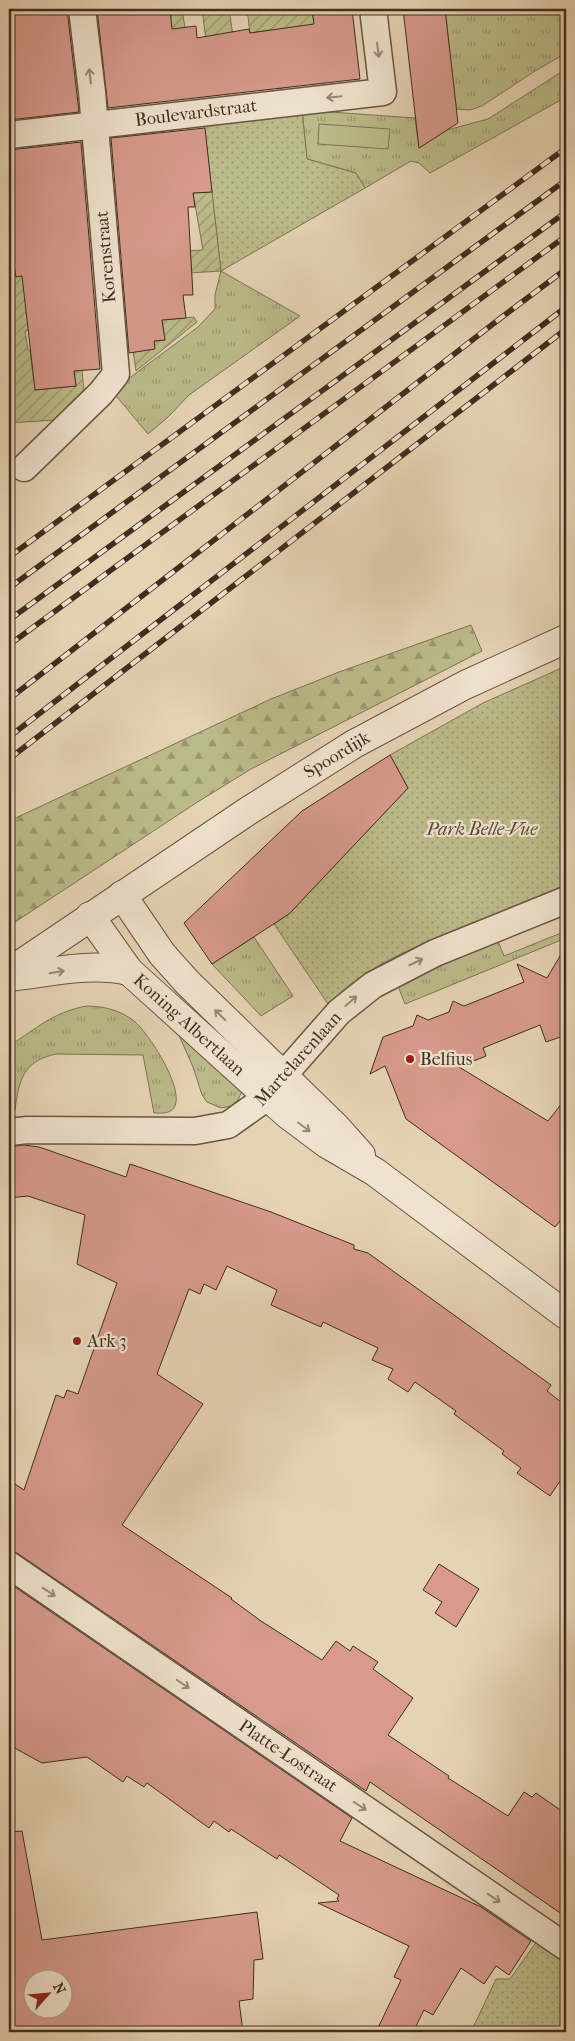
<svg xmlns="http://www.w3.org/2000/svg" width="575" height="2041" viewBox="0 0 575 2041" font-family="'IM FELL French Canon',serif">
<defs>
<pattern id="grass-tufts" width="24" height="20" patternUnits="userSpaceOnUse" patternTransform="scale(1.25)"><rect width="24" height="20" fill="#bbbb89"/><path d="M3 7l-1-3M5 7V3M7 7l1-3M15 17l-1-3M17 17v-4M19 17l1-3" fill="none" stroke="#9a986f"/></pattern>
<pattern id="forest-firs" width="22" height="20" patternUnits="userSpaceOnUse" patternTransform="scale(1.25)"><rect width="22" height="20" fill="#bbbb89"/><path d="M5 1l3.5 6h-7zM16 11l3.5 6h-7z" fill="#9a986f"/></pattern>
<pattern id="park-dots" width="8" height="8" patternUnits="userSpaceOnUse" patternTransform="scale(1.25)"><rect width="8" height="8" fill="#bbbb89"/><path d="M2 2h.1M6 6h.1" fill="none" stroke="#9a986f" stroke-width="1.8" stroke-linecap="round"/></pattern>
<pattern id="garden-furrows" width="10" height="10" patternUnits="userSpaceOnUse" patternTransform="scale(1.25)"><rect width="10" height="10" fill="#bbbb89"/><path d="M-1 1l2-2M0 10L10 0M9 11l2-2" fill="none" stroke="#9a986f"/></pattern>
</defs>
<rect width="100%" height="100%" fill="#e6d3b4"/>
<filter id="stains"><feTurbulence type="fractalNoise" baseFrequency=".004" numOctaves="4"/><feColorMatrix values="0 0 0 0 .2 0 0 0 0 .09 0 0 0 0 .02 0 0 0 .5 -.17"/></filter>
<radialGradient id="worn" r=".72"><stop offset=".6" stop-color="#630" stop-opacity="0"/><stop offset="1" stop-color="#630" stop-opacity=".3"/></radialGradient>
<!-- grass -->
<g fill="url(#grass-tufts)" stroke="#7e7454">
<path d="M445 9H566V53L535 71 482 106 470 110 456 109Z"/>
<path d="M566 69V97L430 173 419 163 411 161 365 188 356 173 307 159 302 110 415 118 419 148 447 130 488 119Z"/>
<path d="M221 271 300 316 189 395 168 417 148 434 112 391 198 327 215 309V295Z"/>
<path d="M566 931V938L405 1004 398 986 441 964 498 941 504 956Z"/>
<path d="M254 937 293 996 261 1016 212 964Z"/>
<path d="M86 1006C103 1006 120 1010 134 1021 148 1032 188 1093 173 1109 168 1114 161 1113 154 1113L143 1055 56 1054C23 1061 19 1080 15 1110L9 1111V1046C37 1028 52 1013 86 1006Z"/>
<path d="M174 1024 242 1091 238 1100 231 1106 221 1108 207 1102 202 1095 193 1067Z"/>
</g>
<!-- forest -->
<path fill="url(#forest-firs)" stroke="#7e7454" d="M471 625 482 651 251 769 196 803 9 926V821L271 699 339 672Z"/>
<!-- park -->
<g fill="url(#park-dots)" stroke="#7e7454">
<path d="M302 110 307 159 356 173 365 188 221 271 204 124Z"/>
<path d="M566 666V887C533 900 500 913 467 926 417 946 366 965 328 1004L274 924 289 914 408 788 390 755 483 703Z"/>
<path d="M537 1941 566 1964V2032H471L496 1979H510Z"/>
</g>
<!-- garden -->
<g fill="url(#garden-furrows)" stroke="#7e7454">
<path d="M170 9H182L186 34 157 38 171 15Z"/>
<path d="M202 9H229L233 36 206 40Z"/>
<path d="M247 9H312L314 25 294 86 277 89 271 30 250 33Z"/>
<path d="M212 192 221 271 188 273 185 251 203 250 193 193Z"/>
<path d="M9 217 11 237 20 236 14 265 16 276 34 274 35 329 25 331 28 350 30 351 35 390 76 386 74 371 82 370 84 393 55 420 9 423Z"/>
<path d="M194 317 197 322 136 371 132 344 165 340 162 320Z"/>
</g>
<!-- pitch -->
<path fill="#bbbb89" stroke="#7e7454" d="M319 124 390 129 388 149 318 144Z"/>
<!-- building -->
<g fill="#d79a8d" stroke="#412d1f" fill-rule="evenodd">
<path d="M9 9H67L79 112 9 120Z"/>
<path d="M97 9H170L172 29 196 26 197 38 249 29 250 33 314 24 312 9H352L360 79 108 108Z"/>
<path d="M403 9H445L457 114 458 123 419 148Z"/>
<path d="M205 128 212 192 193 193 195 207H188L193 295H183L186 318 162 320 165 340 154 341 155 349 129 353 111 138Z"/>
<path d="M81 142 100 369 74 371 76 386 35 390 22 276 16 277 12 252 9 217V150Z"/>
<path d="M390 755 408 788 289 914 212 964 184 923 302 811Z"/>
<path d="M566 946V1035L546 1042 540 1025 483 1048 486 1056 459 1067 548 1121 566 1098V1214L555 1227 406 1119 385 1066 370 1074 383 1037 413 1026 417 1015 428 1020 449 1012 453 1001 464 1006 524 982 517 964 547 978Z"/>
<path d="M24 1145 39 1147 126 1177 130 1164 271 1212 354 1245V1249L368 1253 551 1385 547 1391 566 1406V1472L550 1496 517 1473 521 1468 502 1454 504 1451 454 1414 456 1411 415 1382 408 1392 388 1379 393 1369 372 1360 378 1348 323 1322 321 1327 271 1305 277 1290 227 1266 216 1290 204 1284 200 1294 189 1289 157 1374 203 1404 122 1525 232 1598 231 1599 261 1621 322 1660 336 1641 350 1651 353 1646 378 1662 373 1669 413 1698 388 1735 449 1776 448 1778 508 1816 524 1792 532 1797 536 1793 566 1814V1917L370 1782 366 1791 17 1553 9 1550V1480L24 1490 56 1395 64 1398 67 1390 78 1394 117 1283 77 1264 85 1215 28 1196 9 1198V1147Z"/>
<path d="M439 1564 479 1589 456 1627 435 1613 442 1602 423 1590Z"/>
<path d="M9 1583 352 1818 340 1841 481 1907 531 1941 509 1975 496 1966 484 1984 461 1968 433 2015 424 2010 413 2032H376L401 1980 394 1977 409 1946 318 1903 339 1901 337 1899 339 1895 279 1855 277 1859 231 1829 229 1832 214 1821 209 1828 147 1783 144 1787 127 1776 123 1782 87 1757 42 1763 9 1745Z"/>
<path d="M22 1831 42 1940 257 1912 263 1959 254 1960 253 1999 239 2001 243 2032H119V2028L75 2032H9V1832ZM32 1978H62V2008H32Z"/>
</g>
<g fill="none" stroke-linecap="round" stroke-linejoin="round">
<defs>
<g id="minor">
<path d="M9 135 383 92 373 9"/>
<path d="M24 468 101 393 116 374 92 92 82 9"/>
<path d="M9 1132 27 1130 195 1131 228 1125 259 1103 339 1012 373 985 435 953 566 900"/>
<path d="M9 1565 566 1947"/>
</g>
<g id="tertiary">
<path d="M122 895 162 954 187 982 336 1127 361 1155"/>
<path d="M90 916 129 971 287 1114 327 1144 375 1172 566 1315"/>
<path d="M9 972 248 811 354 744 465 685 566 639"/>
<path d="M9 977C49 973 89 962 129 971"/>
</g>
</defs>
<!-- minor casing -->
<use href="#minor" stroke="#6a5644" stroke-width="29"/>
<!-- tertiary casing -->
<use href="#tertiary" stroke="#6a5644" stroke-width="30"/>
<!-- minor -->
<use href="#minor" stroke="#efe2ce" stroke-width="26"/>
<!-- tertiary -->
<use href="#tertiary" stroke="#efe2ce" stroke-width="28"/>
<defs>
<g id="rail">
<path d="M9 557 566 148"/>
<path d="M9 588 566 180"/>
<path d="M9 620 566 212"/>
<path d="M9 645 566 236"/>
<path d="M9 699 502 317 566 269"/>
<path d="M9 737 566 307"/>
<path d="M9 759 566 329"/>
</g>
</defs>
<!-- rail casing -->
<use href="#rail" stroke="#412d1f" stroke-width="5.5"/>
<!-- rail -->
<use href="#rail" stroke="#efe2ce" stroke-width="4" stroke-dasharray="11" stroke-linecap="butt"/>
</g>
<!-- one-way arrows -->
<defs><path id="oneway-shaft" d="M-6 0H5M1.5-3L5.5 0L1.5 3" fill="none" stroke-width="1.6" stroke-linecap="round" stroke-linejoin="round" transform="scale(1.25)"/></defs>
<g stroke="#988876">
<use href="#oneway-shaft" transform="translate(378 50) rotate(83)"/>
<use href="#oneway-shaft" transform="translate(90 76) rotate(-97)"/>
<use href="#oneway-shaft" transform="translate(334 97) rotate(174)"/>
<use href="#oneway-shaft" transform="translate(416 962) rotate(-26)"/>
<use href="#oneway-shaft" transform="translate(57 972) rotate(-9)"/>
<use href="#oneway-shaft" transform="translate(351 1001) rotate(-41)"/>
<use href="#oneway-shaft" transform="translate(220 1015) rotate(-135)"/>
<use href="#oneway-shaft" transform="translate(304 1127) rotate(37)"/>
<use href="#oneway-shaft" transform="translate(49 1592) rotate(34)"/>
<use href="#oneway-shaft" transform="translate(183 1684) rotate(34)"/>
<use href="#oneway-shaft" transform="translate(360 1806) rotate(34)"/>
<use href="#oneway-shaft" transform="translate(494 1898) rotate(34)"/>
</g>
<!-- markers -->
<g fill="#8f2418" stroke="#efe2ce" stroke-width="2">
<circle cx="410" cy="1059" r="5"/>
<circle cx="77" cy="1341" r="5"/>
</g>
<g text-anchor="middle" dominant-baseline="central" stroke-width="4.5" stroke-linejoin="round" paint-order="stroke">
<!-- street labels -->
<g font-size="18" fill="#412d1f" stroke="#efe2ce">
<text transform="translate(196 113) rotate(-7)">Boulevardstraat</text>
<text transform="translate(106 257) rotate(-95)">Korenstraat</text>
<text transform="translate(337 755) rotate(-31)">Spoordijk</text>
<text transform="translate(189 1025) rotate(42)">Koning Albertlaan</text>
<text transform="translate(298 1059) rotate(-48)">Martelarenlaan</text>
<text transform="translate(288 1756) rotate(34)">Platte-Lostraat</text>
</g>
<!-- park labels -->
<g font-size="18" font-style="italic" fill="#594934" stroke="#efe2ce">
<text x="482" y="829">Park Belle-Vue</text>
</g>
<!-- poi labels -->
<g font-size="18" fill="#412d1f" stroke="#efe2ce" text-anchor="start">
<text x="420" y="1059">Belfius</text>
<text x="87" y="1341">Ark 3</text>
</g>
</g>
<!-- margin -->
<rect width="575" height="2041" fill="none" stroke="#e6d3b4" stroke-width="30"/>
<rect x="10" y="10" width="555" height="2021" fill="none" stroke="#412d1f" stroke-width="2.5"/>
<rect x="15" y="15" width="545" height="2011" fill="none" stroke="#412d1f"/>
<!-- north arrow -->
<g transform="translate(48 1994) rotate(63)"><circle r="24" fill="#efe2ce" stroke="#a99a88"/>
<path d="M0-4L9 19L0 12L-9 19Z" fill="#8f2418"/>
<text y="-8" font-size="14" font-weight="bold" text-anchor="middle" fill="#412d1f">N</text>
</g>
<rect width="100%" height="100%" filter="url(#stains)"/>
<rect width="100%" height="100%" fill="url(#worn)"/>
</svg>
